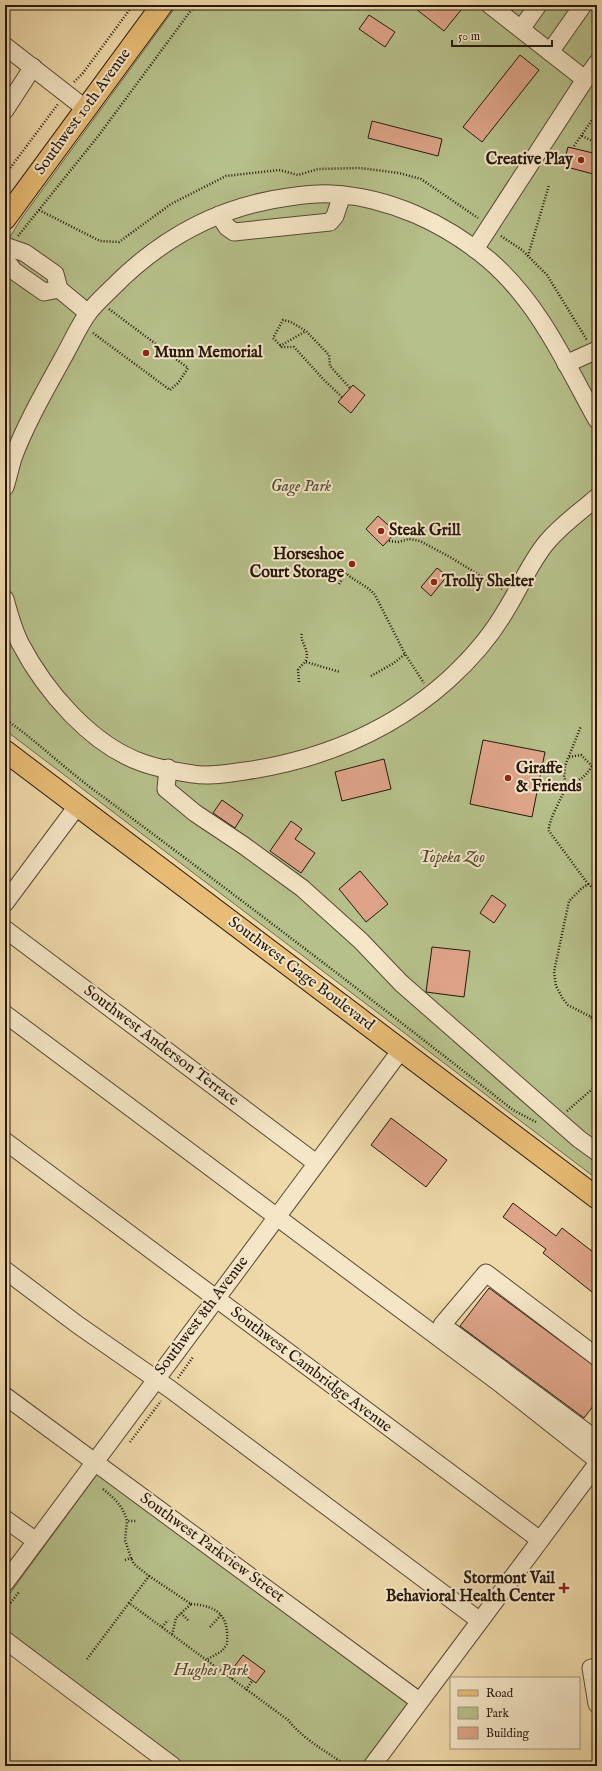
<svg xmlns="http://www.w3.org/2000/svg" width="602" height="1771" viewBox="0 0 602 1771" font-family="'IM FELL English',serif">
<rect width="100%" height="100%" fill="#efd9a9"/>
<filter id="stains"><feTurbulence type="fractalNoise" baseFrequency=".005" numOctaves="4"/><feColorMatrix values="0 0 0 0 .2 0 0 0 0 .09 0 0 0 0 .02 0 0 0 .5 -.17"/></filter>
<radialGradient id="worn" r=".72"><stop offset=".6" stop-color="#630" stop-opacity="0"/><stop offset="1" stop-color="#630" stop-opacity=".3"/></radialGradient>
<!-- green -->
<g fill="#b6c08a" stroke="#6e6c4c">
<path d="M177 5H597V1179L5 730V245L21 219Z"/>
<path d="M98 1473 410 1703 364 1766H185L5 1630V1600Z"/>
</g>
<!-- building -->
<g fill="#dea488" stroke="#26180d">
<path d="M411 5H455L461 10 444 31Z"/>
<path d="M369 15 395 32 385 47 359 29Z"/>
<path d="M520 55 539 70 482 142 463 127Z"/>
<path d="M372 121 442 139 438 156 368 138Z"/>
<path d="M568 147 597 154V175L563 166Z"/>
<path d="M353 385 365 395 351 413 338 402Z"/>
<path d="M378 516 396 532 383 546 366 529Z"/>
<path d="M437 568 447 576 431 596 421 587Z"/>
<path d="M483 740 545 752 532 817 470 804Z"/>
<path d="M384 759 391 789 342 801 335 772Z"/>
<path d="M222 800 243 815 235 828 213 813Z"/>
<path d="M291 821 302 829 295 839 315 853 301 873 270 851Z"/>
<path d="M360 871 388 904 366 922 339 889Z"/>
<path d="M492 895 506 905 494 923 480 913Z"/>
<path d="M432 947 470 951 464 997 426 992Z"/>
<path d="M391 1118 447 1160 426 1187 371 1145Z"/>
<path d="M513 1203 556 1236 562 1228 597 1255V1296L543 1253 546 1249 503 1217Z"/>
<path d="M489 1288 597 1368V1401L584 1418 460 1326Z"/>
<path d="M243 1655 265 1671 256 1683 234 1667Z"/>
</g>
<g fill="none" stroke-linecap="round" stroke-linejoin="round">
<defs>
<g id="minor">
<path d="M490 5 582 77 584 81"/>
<path d="M521 29 538 5"/>
<path d="M5 46 86 109"/>
<path d="M550 52 583 5"/>
<path d="M5 110 33 67"/>
<path d="M219 215 227 227 234 232 330 222 335 216 342 195"/>
<path d="M5 246 25 253 55 274 59 289 88 313"/>
<path d="M475 249 584 81 597 63"/>
<path d="M5 259 14 271 44 292 59 289"/>
<path d="M566 364 597 350"/>
<path d="M5 487C8 478 10 468 13 458 26 423 46 389 64 356 72 342 79 325 89 312 96 303 104 296 112 288 162 237 219 206 289 197 303 195 317 193 331 194 389 197 445 223 489 260 539 303 566 364 597 420"/>
<path d="M5 599C9 614 13 629 20 643 45 691 91 745 143 763 157 768 179 772 193 774 209 777 229 773 245 771 320 760 391 731 448 680 470 660 491 636 506 610 520 588 530 562 547 542 561 525 580 512 597 497"/>
<path d="M168 768 166 789 195 813 243 845 302 888 361 941 401 983 579 1139 597 1152"/>
<path d="M5 903 78 805"/>
<path d="M5 929 316 1163"/>
<path d="M5 1014 502 1385 597 1460"/>
<path d="M5 1141 540 1540"/>
<path d="M5 1270 78 1325 170 1389 480 1621"/>
<path d="M597 1357 486 1273 442 1325 597 1440"/>
<path d="M5 1396 419 1701"/>
<path d="M5 1519 36 1541"/>
<path d="M5 1583 401 1050"/>
<path d="M5 1640 173 1766"/>
<path d="M591 1668 597 1704"/>
<path d="M372 1766 597 1464"/>
</g>
<g id="major">
<path d="M5 219 162 5"/>
<path d="M5 751 597 1198"/>
</g>
</defs>
<!-- minor casing -->
<use href="#minor" stroke="#584834" stroke-width="19"/>
<!-- major casing -->
<use href="#major" stroke="#26180d" stroke-width="23"/>
<!-- path -->
<g stroke="#26180d" stroke-width="2.5" stroke-dasharray="1 2" stroke-linecap="butt">
<path d="M74 82 83 73 133 5"/>
<path d="M582 136 597 143"/>
<path d="M574 146 597 113"/>
<path d="M5 175 58 104"/>
<path d="M39 210 100 241 119 242 171 204 226 176 279 170 298 175 318 169 360 168 399 173 421 179 478 218"/>
<path d="M18 236 99 135 195 5"/>
<path d="M501 236 522 250 547 275 587 340"/>
<path d="M528 256 549 185"/>
<path d="M93 333 170 390 178 383 188 368 109 309"/>
<path d="M280 346 306 331"/>
<path d="M342 397 324 380 294 347H282L273 338 283 320 291 322 306 331 329 355 330 366 350 388"/>
<path d="M389 541 398 542 409 539 420 541 450 557 502 589"/>
<path d="M339 584 346 573C355 582 367 585 375 595L405 654 424 683"/>
<path d="M306 662 340 672"/>
<path d="M371 676 394 663 405 654"/>
<path d="M299 682 298 670C300 666 304 664 306 660 310 649 299 642 302 632"/>
<path d="M5 719C37 741 66 770 98 793 238 897 376 1002 513 1110L536 1122"/>
<path d="M569 757 581 755 592 766"/>
<path d="M597 769 592 766C585 777 580 781 567 785 563 795 547 823 549 831L588 884 581 889 569 901 554 972 556 986 563 999 568 1005 591 1017 597 1029"/>
<path d="M567 785 564 777 565 766 581 726"/>
<path d="M588 884 597 891"/>
<path d="M591 1017 597 1013"/>
<path d="M567 1111 597 1085"/>
<path d="M178 1378 193 1357"/>
<path d="M130 1442 161 1401"/>
<path d="M103 1489C115 1499 123 1506 127 1521H137"/>
<path d="M125 1560 131 1558 125 1540 127 1521"/>
<path d="M149 1576 191 1604 176 1618 172 1635"/>
<path d="M129 1603 149 1576 134 1564 131 1558"/>
<path d="M191 1604C219 1606 229 1616 227 1644L222 1651 206 1660"/>
<path d="M5 1610 19 1592"/>
<path d="M181 1613 189 1621"/>
<path d="M162 1627 168 1620"/>
<path d="M210 1627 221 1615"/>
<path d="M87 1659 129 1603 288 1720C304 1740 326 1751 347 1766"/>
<path d="M225 1674 229 1669"/>
<path d="M232 1679 238 1671"/>
<path d="M246 1690 252 1681"/>
</g>
<!-- minor -->
<use href="#minor" stroke="#f5e6c7" stroke-width="17"/>
<!-- major -->
<use href="#major" stroke="#e8bc74" stroke-width="21"/>
</g>
<!-- markers -->
<g fill="#8f2418" stroke="#f5e6c7" stroke-width="1.5">
<circle cx="581" cy="160" r="4"/>
<circle cx="146" cy="353" r="4"/>
<circle cx="381" cy="531" r="4"/>
<circle cx="352" cy="564" r="4"/>
<circle cx="434" cy="582" r="4"/>
<circle cx="508" cy="778" r="4"/>
<path d="M562 1582h4v4h4v4h-4v4h-4v-4h-4v-4h4z"/>
</g>
<g text-anchor="middle" dominant-baseline="central" stroke-width="4" stroke-linejoin="round" paint-order="stroke">
<!-- street labels -->
<g font-size="16" fill="#26180d" stroke="#f5e6c7">
<text transform="translate(83 112) rotate(-54)">Southwest 10th Avenue</text>
<text transform="translate(301 974) rotate(37)">Southwest Gage Boulevard</text>
<text transform="translate(161 1046) rotate(37)">Southwest Anderson Terrace</text>
<text transform="translate(202 1316) rotate(-53)">Southwest 8th Avenue</text>
<text transform="translate(311 1370) rotate(37)">Southwest Cambridge Avenue</text>
<text transform="translate(212 1548) rotate(36)">Southwest Parkview Street</text>
</g>
<!-- poi labels -->
<g font-size="16" font-weight="bold" fill="#26180d" stroke="#f5e6c7" text-anchor="start">
<text x="573" y="160" text-anchor="end">Creative Play</text>
<text x="154" y="353">Munn Memorial</text>
<text x="389" y="531">Steak Grill</text>
<text x="344" y="555" text-anchor="end">Horseshoe<tspan x="344" dy="18">Court Storage</tspan></text>
<text x="442" y="582">Trolly Shelter</text>
<text x="516" y="769">Giraffe<tspan x="516" dy="18">&amp; Friends</tspan></text>
<text x="555" y="1579" text-anchor="end">Stormont Vail<tspan x="555" dy="18">Behavioral Health Center</tspan></text>
</g>
<!-- park labels -->
<g font-size="16" font-style="italic" fill="#514a32" stroke="#f5e6c7">
<text x="301" y="487">Gage Park</text>
<text x="452" y="858">Topeka Zoo</text>
<text x="211" y="1671">Hughes Park</text>
</g>
</g>
<!-- margin -->
<rect width="602" height="1771" fill="none" stroke="#efd9a9" stroke-width="20"/>
<rect x="6" y="6" width="590" height="1759" fill="none" stroke="#26180d" stroke-width="2"/>
<rect x="10" y="10" width="582" height="1751" fill="none" stroke="#26180d"/>
<!-- legend -->
<rect x="450" y="1677" width="130" height="72" fill="#f5e6c7" stroke="#a2947d"/>
<rect x="458" y="1690" width="20" height="6" fill="#e8bc74" stroke="#a2947d"/>
<text x="486" y="1697" font-size="12" fill="#26180d">Road</text>
<rect x="458" y="1707" width="20" height="12" fill="#b6c08a" stroke="#a2947d"/>
<text x="486" y="1717" font-size="12" fill="#26180d">Park</text>
<rect x="458" y="1727" width="20" height="12" fill="#dea488" stroke="#a2947d"/>
<text x="486" y="1737" font-size="12" fill="#26180d">Building</text>
<!-- scale -->
<path d="M452 40v6h100v-6" fill="none" stroke="#26180d" stroke-width="2"/>
<text x="458" y="40" font-size="12" fill="#26180d" stroke="#f5e6c7" stroke-width="3" paint-order="stroke">50 m</text>
<rect width="100%" height="100%" filter="url(#stains)"/>
<rect width="100%" height="100%" fill="url(#worn)"/>
</svg>
